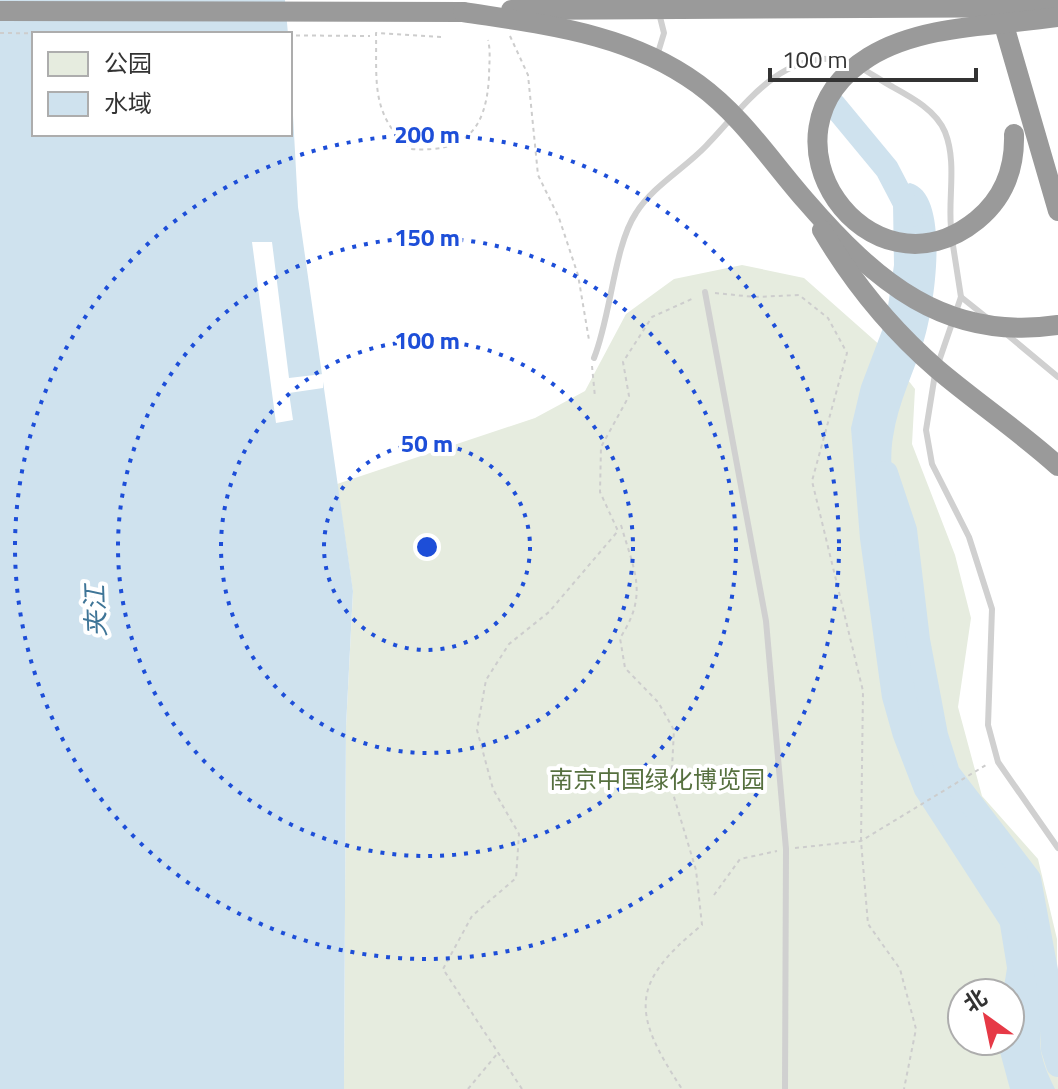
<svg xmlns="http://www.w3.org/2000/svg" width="1058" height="1089" viewBox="0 0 1058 1089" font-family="'Titillium Web','Noto Sans SC',sans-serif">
<rect width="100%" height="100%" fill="#fff"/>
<!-- green -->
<path fill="#e6ecdf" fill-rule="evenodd" d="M742 265 804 278 882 347 915 389 912 444 955 555 971 618 958 707 982 796 1038 859 1057 939 1058 1089H344L346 727 353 592 337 484 535 418 585 391 626 314 674 279ZM962 993H1010V1041H962Z"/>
<!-- water -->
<g fill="#cfe2ee">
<path d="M0 0H285L288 34H34V134H290V60L298 207 353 591 346 727 344 1089H0Z"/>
<path d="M910 183C952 193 934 308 924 340 914 372 898 403 893 437 887 471 898 524 903 558 913 632 919 707 951 776 972 822 1009 865 1036 908 1043 929 1049 952 1048 975 1048 1028 1026 1032 1055 1089H1010L997 1041H1010V993H1003L1007 968 1000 925 915 794 893 737 882 698 860 539 851 428 861 386 886 320 894 265 893 203 897 188Z"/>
</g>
<!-- pier -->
<path fill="#fff" d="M252 242H272L289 378 323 374V388L289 393 293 420 276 423Z"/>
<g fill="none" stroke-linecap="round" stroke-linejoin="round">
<!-- river -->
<g stroke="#cfe2ee" stroke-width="24">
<path d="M834 105 887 169 911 215"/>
<path d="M886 473 905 530 918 640 936 735 948 773 1029 879 1050 992 1053 1049 1058 1065"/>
</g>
<!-- path -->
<g stroke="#cdcdcd" stroke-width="2" stroke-dasharray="4 4" stroke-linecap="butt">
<path d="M0 33 370 36"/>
<path d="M510 36 528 75 538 175 559 218 578 275 589 340"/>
<path d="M441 37 376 33C377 81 370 115 411 149 465 153 486 130 489 77 489 64 491 52 488 40"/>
<path d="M715 293 755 297 799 295 828 318 847 353 812 481 863 691 861 841 868 924 900 969 916 1029 904 1089"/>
<path d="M592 366 595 397"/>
<path d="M621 525C634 571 649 594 620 638L625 668 658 702 674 730 671 787 696 870 702 925C629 984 632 1013 682 1089"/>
<path d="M795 848 861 841 986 765"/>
<path d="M714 895 740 859 777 851"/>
<path d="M468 1089 497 1054"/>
<path d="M522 1089 443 969 472 916 516 878 519 834 493 789 477 730 486 680 509 644 549 612 618 531 600 492 601 447 629 396 623 362 652 317 694 298"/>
</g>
<!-- lane -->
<g stroke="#d0d0d0" stroke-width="6">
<path d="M657 56 664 33 659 13"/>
<path d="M705 292 766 621 786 849 785 1089"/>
<path d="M961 297 986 317"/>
<path d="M1004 332 1058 377"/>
<path d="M594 358C611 316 614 246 636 213 653 186 684 169 706 146 743 108 777 54 837 59 853 60 876 78 891 86 911 97 936 110 945 132 957 162 948 197 951 228"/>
<path d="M938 364 961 297 952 239"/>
<path d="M935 374 926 430 932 464 969 537 992 609 988 725 998 762 1058 848"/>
</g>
<!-- highway -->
<g stroke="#9a9a9a" stroke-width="20">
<path d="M999 8 1058 211"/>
<path d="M0 11 463 12"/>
</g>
<!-- highway-bridge -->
<g stroke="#9a9a9a" stroke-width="20">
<path d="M511 10 1055 7"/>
<path d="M463 12C546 25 628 33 698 84 742 116 770 160 805 200 875 281 945 342 1058 325"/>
<path d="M1014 134C1015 168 1004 198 977 220 870 307 745 134 869 57 922 24 998 26 1058 17"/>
<path d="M822 230C852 281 892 330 937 369 976 402 1019 431 1058 466"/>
</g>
</g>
<!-- distance rings -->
<g fill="none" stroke="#1d4ed8" stroke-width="4" stroke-dasharray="4 8">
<circle cx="427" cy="547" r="103"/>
<circle cx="427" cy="547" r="206"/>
<circle cx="427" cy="547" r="309"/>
<circle cx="427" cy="547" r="412"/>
</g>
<g text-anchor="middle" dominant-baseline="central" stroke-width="8" stroke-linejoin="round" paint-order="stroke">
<!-- park labels -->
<g font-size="24" fill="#56703f" stroke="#fff">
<text x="657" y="779">南京中国绿化博览园</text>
</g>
<!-- water labels -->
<g font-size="26" font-style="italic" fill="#3f7597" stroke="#fff">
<text transform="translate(95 611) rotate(-92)">夹江</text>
</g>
</g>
<circle cx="427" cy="547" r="12" fill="#1d4ed8" stroke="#fff" stroke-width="4"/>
<g font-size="24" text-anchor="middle" font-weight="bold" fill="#1d4ed8" stroke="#fff" stroke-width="8" stroke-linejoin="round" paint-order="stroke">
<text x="427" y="143">200 m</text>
<text x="427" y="246">150 m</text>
<text x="427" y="349">100 m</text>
<text x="427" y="452">50 m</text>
</g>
<!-- legend -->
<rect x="32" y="32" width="260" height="104" fill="#ffffff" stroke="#adadad" stroke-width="2"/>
<rect x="48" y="52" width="40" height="24" fill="#e6ecdf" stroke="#adadad" stroke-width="2"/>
<text x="104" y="72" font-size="24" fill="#333333">公园</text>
<rect x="48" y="92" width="40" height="24" fill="#cfe2ee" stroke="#adadad" stroke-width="2"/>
<text x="104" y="112" font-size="24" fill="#333333">水域</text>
<!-- north arrow -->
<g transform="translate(986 1017) rotate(327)"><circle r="38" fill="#ffffff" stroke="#adadad" stroke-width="2"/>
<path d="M0-6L14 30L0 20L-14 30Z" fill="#e63946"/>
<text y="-12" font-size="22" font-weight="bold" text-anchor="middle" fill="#333333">北</text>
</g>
<!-- scale -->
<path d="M770 68v12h206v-12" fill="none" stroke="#333333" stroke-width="4"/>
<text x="782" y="68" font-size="24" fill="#333333" stroke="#ffffff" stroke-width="6" paint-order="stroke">100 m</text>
</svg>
